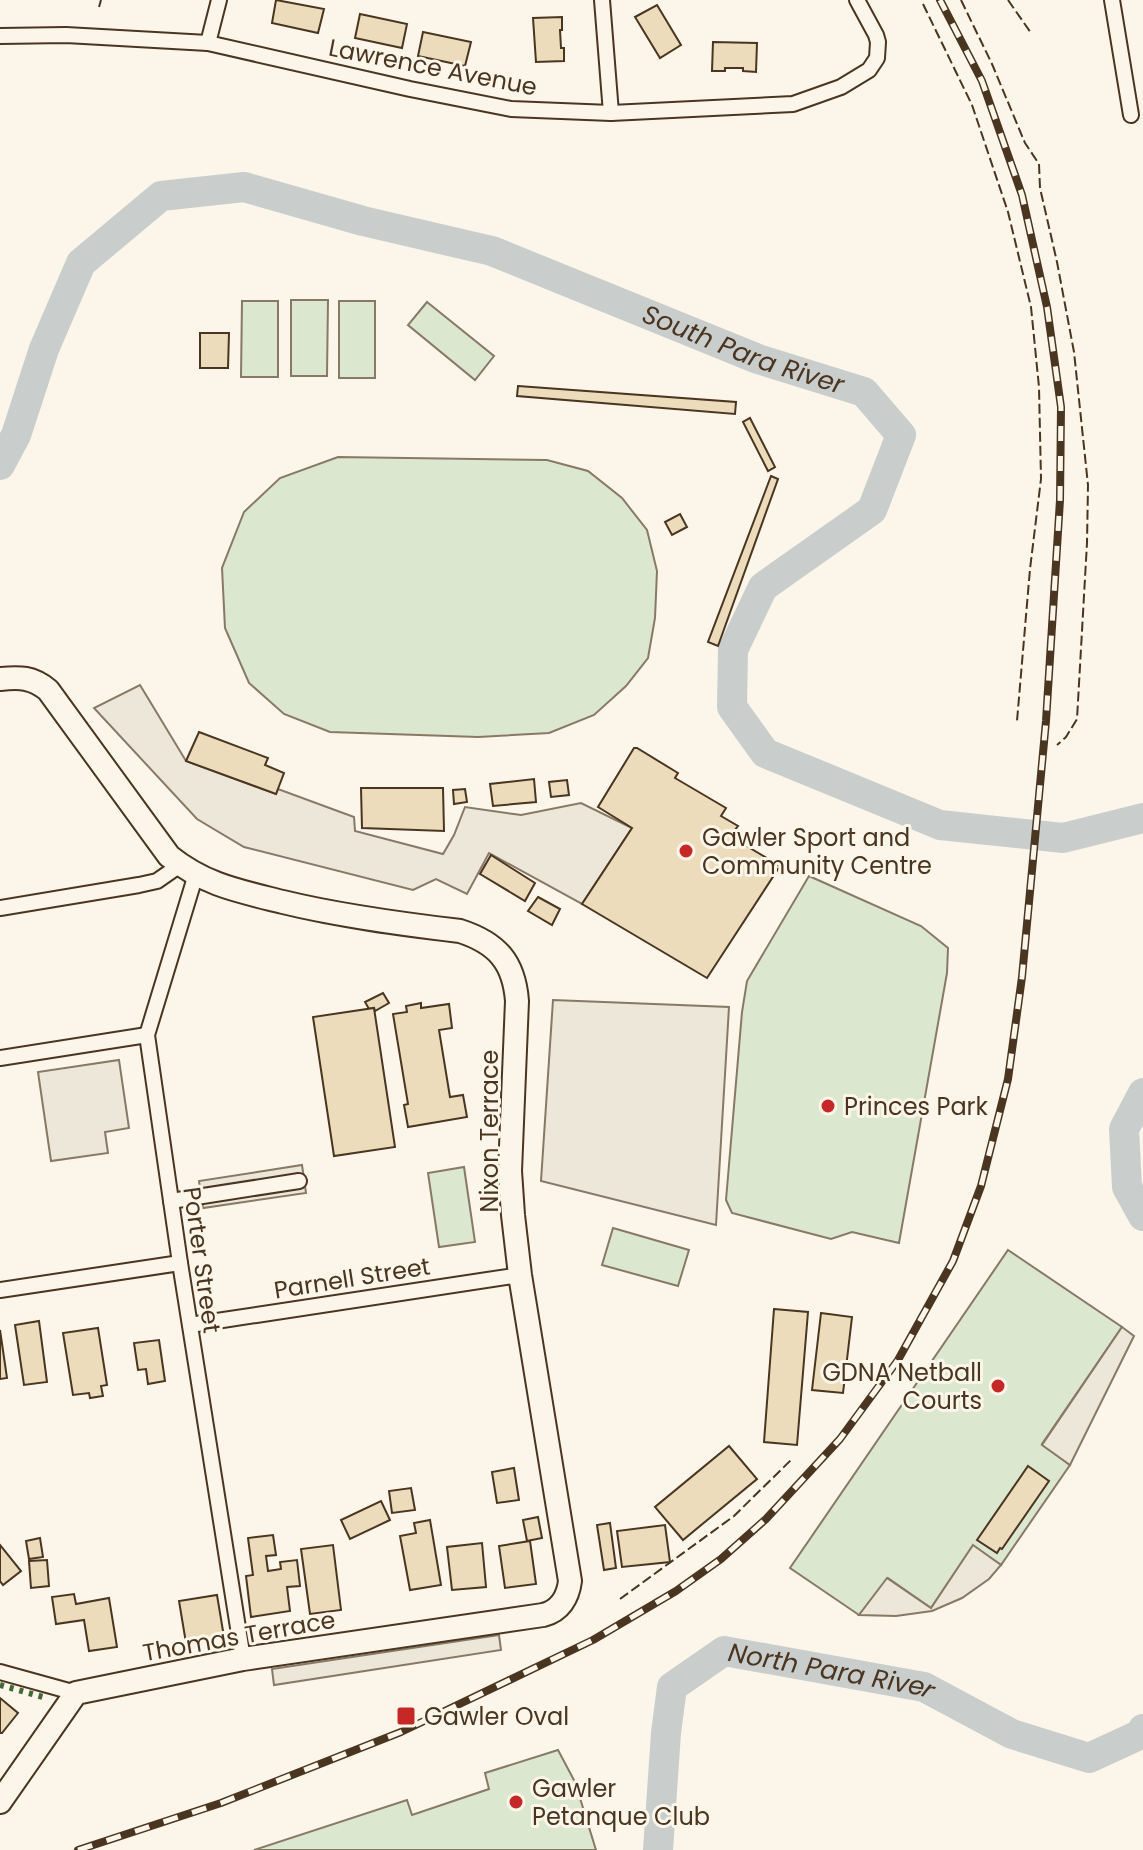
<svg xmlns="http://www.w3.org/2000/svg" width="1143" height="1850" viewBox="0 0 1143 1850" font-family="Poppins,sans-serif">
<rect width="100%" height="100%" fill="#fbf6e9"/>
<!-- green -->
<g fill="#dce7d0" stroke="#887966" stroke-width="2">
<path d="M291 300H328L327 376H291Z"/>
<path d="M242 301H278V377H241Z"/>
<rect x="339" y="301" width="36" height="77"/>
<path d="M427 302 494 356 475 380 408 325Z"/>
<path d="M338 457 547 460 588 471 622 498 647 530 657 571 655 618 648 658 626 686 594 715 549 733 478 737 330 732 284 714 249 683 225 628 222 568 244 512 280 478Z"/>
<path d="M809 876 921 926 948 948 947 973 899 1243 852 1232 831 1239 732 1213 726 1200 742 1012 747 981Z"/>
<path d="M464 1167 475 1242 439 1247 428 1173Z"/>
<path d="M613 1228 689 1250 678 1286 602 1265Z"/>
<path d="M1008 1250 1122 1327 1042 1444 1070 1465 1001 1565 973 1546 931 1608 888 1578 859 1615 790 1568Z"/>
<path d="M558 1750 575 1782 596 1850H254L407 1800 412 1815 489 1789 485 1773Z"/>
</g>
<!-- parking -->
<g fill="#ede7d9" stroke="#887966" stroke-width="2">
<path d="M140 685 186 761 276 794 278 789 354 817 355 831 443 854 454 835 465 807 521 815 581 803 632 828 582 904 489 853 467 894 436 879 413 890 244 847 197 819 94 708Z"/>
<path d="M553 1000 729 1007 716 1225 541 1181Z"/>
<path d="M119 1060 129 1128 105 1132 108 1153 51 1161 38 1072Z"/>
<path d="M302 1165 306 1193 203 1208 199 1181Z"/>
<path d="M1122 1327 1134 1336 1070 1465 1042 1445Z"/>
<path d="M973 1545 1001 1565 989 1579 962 1598 932 1611 896 1616 859 1615 887 1578 931 1608Z"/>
<path d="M499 1635 501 1650 274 1685 272 1669Z"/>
</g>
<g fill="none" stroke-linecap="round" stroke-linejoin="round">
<!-- river -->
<g stroke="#c9cecd" stroke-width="30">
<path id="s1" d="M0 465 16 435 44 349 81 263 161 196 244 187 363 221 492 251 758 359 864 392 901 435 872 510 763 587 733 650 732 707 765 753 940 825 1063 838 1143 818"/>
<path d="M1143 1093 1124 1129 1127 1187 1143 1216"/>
<path id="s2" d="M658 1850 666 1733 672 1687 724 1651 924 1687 1012 1734 1089 1758 1139 1735 1143 1729"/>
</g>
</g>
<!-- building -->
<g fill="#ecdcbc" stroke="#4a3520" stroke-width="2">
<path d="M276 0 324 9 318 33 272 23Z"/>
<path d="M657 5 681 45 660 58 635 17Z"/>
<path d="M360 14 407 24 402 48 355 38Z"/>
<path d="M562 17V30H560L561 48H564V61L536 62 533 18Z"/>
<path d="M423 32 471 42 465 66 418 56Z"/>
<path d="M713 42 757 43 756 72 743 71V68H725V71H712Z"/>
<path d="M200 333H229L228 368H200Z"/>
<path d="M518 386 736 402 735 414 517 396Z"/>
<path d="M750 418 775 467 768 471 743 422Z"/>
<path d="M771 476 778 479 718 646 708 642Z"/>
<path d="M680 514 687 527 672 535 665 522Z"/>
<path d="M199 732 268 758 265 765 284 773 276 794 186 761Z"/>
<path d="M634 748H637L678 773 675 778 726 808 721 816 738 826 730 836 780 866 707 978 582 904 632 828 598 807Z"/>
<path d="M534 779 536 802 493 806 490 784Z"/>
<path d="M567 780 569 795 551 797 549 782Z"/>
<path d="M361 788H443L444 831 362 828Z"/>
<path d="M465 789 467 802 454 804 453 790Z"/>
<path d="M491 855 535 883 525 901 480 874Z"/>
<path d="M538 897 560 909 552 925 528 911Z"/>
<path d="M383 993 389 1003 375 1011 374 1008 369 1009 365 1002Z"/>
<path d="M421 1003V1008L449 1004 452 1028 439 1030 450 1097 463 1095 467 1117 408 1127 404 1105 408 1104 393 1014 407 1012 406 1006Z"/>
<path d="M374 1008 395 1147 334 1156 313 1017Z"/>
<path d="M774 1309 808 1312 797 1445 764 1442Z"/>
<path d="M821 1313 852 1317 843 1393 812 1390Z"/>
<path d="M39 1321 47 1382 24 1385 15 1325Z"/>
<path d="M98 1328 107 1385 101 1386 103 1396 90 1398 89 1393 73 1395 63 1333Z"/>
<path d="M0 1330 7 1378 0 1379Z"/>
<path d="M159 1340 165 1381 148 1384 146 1369 138 1370 134 1343Z"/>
<path d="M729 1446 757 1479 683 1540 655 1507Z"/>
<path d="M1028 1466 1049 1481 1002 1549 1000 1548 997 1553 977 1540Z"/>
<path d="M514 1468 519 1500 497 1503 492 1472Z"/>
<path d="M411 1488 415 1510 392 1513 389 1491Z"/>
<path d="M381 1501 390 1520 350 1539 341 1520Z"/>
<path d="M538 1517 542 1538 527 1541 523 1520Z"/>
<path d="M430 1520 441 1585 410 1590 400 1536 416 1533 414 1523Z"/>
<path d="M610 1523 616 1568 604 1570 597 1525Z"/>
<path d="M665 1525 670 1562 622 1567 617 1531Z"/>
<path d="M273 1535 276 1555 266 1556 268 1571 281 1569 280 1562 297 1560 300 1586 287 1587 290 1611 251 1617 246 1576 253 1575 248 1538Z"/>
<path d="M40 1538 43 1557 29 1559 26 1541Z"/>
<path d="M530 1541 536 1584 505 1588 499 1546Z"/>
<path d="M482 1543 486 1587 452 1590 447 1547Z"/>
<path d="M0 1545 21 1571 3 1585 0 1581Z"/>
<path d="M333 1545 341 1610 310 1614 301 1549Z"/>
<path d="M47 1560 49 1586 31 1588 29 1561Z"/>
<path d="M74 1594 76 1604 109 1598 117 1647 89 1651 84 1620 56 1624 52 1597Z"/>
<path d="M217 1595 224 1637 186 1643 179 1601Z"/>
<path d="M0 1698 18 1713 2 1733H0Z"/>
</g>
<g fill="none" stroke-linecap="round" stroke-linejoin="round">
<defs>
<g id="street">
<path d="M602 0 611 113"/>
<path d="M1112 0 1131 115"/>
<path d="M0 36 66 35 208 43 410 89 511 109 611 113 793 104 841 87 869 70 877 58 878 42 876 35 857 0"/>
<path d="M208 43 219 0"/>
<path d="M196 874 147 1035 180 1263 243 1659"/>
<path d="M0 908 139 885 157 881 180 865"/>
<path d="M0 1058 147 1035"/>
<path d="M171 1201 299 1181"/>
<path d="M0 1290 180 1263"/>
<path d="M190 1325 520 1275"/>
<path d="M0 1672 76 1693"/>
</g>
<path id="secondary" d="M0 679C20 677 32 677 48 690L169 856C205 885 239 891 283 902 340 916 401 924 460 931 497 943 514 962 517 1001L510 1171 513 1215 520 1275 570 1581C568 1597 560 1611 543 1615L243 1659 76 1693 0 1802"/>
</defs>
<!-- street casing -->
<use href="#street" stroke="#4a3520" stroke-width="18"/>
<!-- secondary casing -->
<use href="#secondary" stroke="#4a3520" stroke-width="26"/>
<!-- street -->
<use href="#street" stroke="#fbf6e9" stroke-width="14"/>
<!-- secondary -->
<use href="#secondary" stroke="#fbf6e9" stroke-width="22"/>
<defs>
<path id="rail" d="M78 1850 221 1803 401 1732 593 1640 676 1591 721 1559 766 1519 840 1439 898 1360 953 1261 981 1186 1008 1079 1022 977 1046 721 1060 500 1061 407 1047 307 1022 195 982 81 940 0"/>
</defs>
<!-- rail casing -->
<use href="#rail" stroke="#4a3520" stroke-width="8"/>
<!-- rail -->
<use href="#rail" stroke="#fbf6e9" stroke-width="5" stroke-dasharray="15" stroke-linecap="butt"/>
<!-- hedge -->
<path stroke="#436837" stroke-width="6" stroke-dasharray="4 6" stroke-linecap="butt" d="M0 1685 43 1697"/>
<!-- fence -->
<g stroke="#4a3520" stroke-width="2" stroke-dasharray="10 4" stroke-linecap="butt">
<path d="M961 0 992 64 1025 143 1039 164 1040 188 1057 262 1074 352 1088 485 1087 543 1077 719 1066 737 1057 745"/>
<path d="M1008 0 1031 33"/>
<path d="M923 4 972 105 1008 212 1031 307 1039 387 1041 479 1030 569 1017 721"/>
<path d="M99 7 101 0"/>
<path d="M620 1599 734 1516 792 1459"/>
</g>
</g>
<!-- markers -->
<g fill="#c62828" stroke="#fbf6e9" stroke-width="3">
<circle cx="686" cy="851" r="8"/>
<circle cx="828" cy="1106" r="8"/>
<circle cx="998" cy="1386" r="8"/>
<rect x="396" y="1706" width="20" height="20" rx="4"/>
<circle cx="516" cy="1802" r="8"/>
</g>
<g text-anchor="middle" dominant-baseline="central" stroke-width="6" stroke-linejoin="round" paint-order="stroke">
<!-- street labels -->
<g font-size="24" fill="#4a3520" stroke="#fbf6e9">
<text transform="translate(433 67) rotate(11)">Lawrence Avenue</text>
<text transform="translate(489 1131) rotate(-90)">Nixon Terrace</text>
<text transform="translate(202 1260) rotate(82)">Porter Street</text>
<text transform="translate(352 1278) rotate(-9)">Parnell Street</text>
<text transform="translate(239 1636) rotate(-10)">Thomas Terrace</text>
</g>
<!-- poi labels -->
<g font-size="24" fill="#4a3520" stroke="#fbf6e9" text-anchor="start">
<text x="702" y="837">Gawler Sport and<tspan x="702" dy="28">Community Centre</tspan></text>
<text x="844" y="1106">Princes Park</text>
<text x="982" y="1372" text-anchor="end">GDNA Netball<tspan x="982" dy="28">Courts</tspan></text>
<text x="424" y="1716">Gawler Oval</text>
<text x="532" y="1788">Gawler<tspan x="532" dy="28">Petanque Club</tspan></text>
</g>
<!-- water labels -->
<g font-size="26" font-style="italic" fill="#4a3520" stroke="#fbf6e9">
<text stroke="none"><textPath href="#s1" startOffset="932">South Para River</textPath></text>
<text stroke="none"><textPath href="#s2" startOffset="336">North Para River</textPath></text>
</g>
</g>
</svg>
